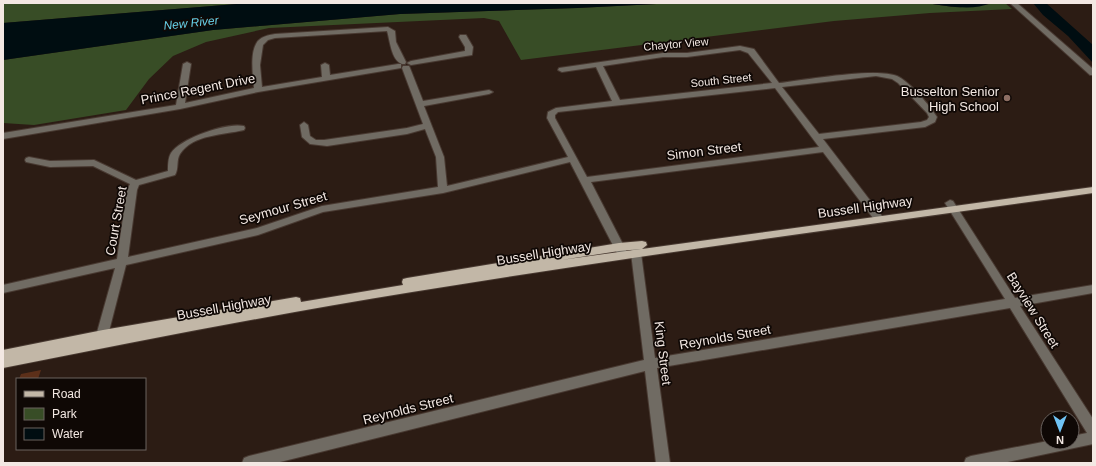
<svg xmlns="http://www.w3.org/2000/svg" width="1096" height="466" viewBox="0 0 1096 466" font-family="Helvetica,sans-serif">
<rect width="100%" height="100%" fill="#2c1c14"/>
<!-- green -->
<g fill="#384d26">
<path d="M3 3H249L3 23Z"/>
<path d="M676 3H924C937 4 951 8 965 7 979 6 991 3 1005 3L1012 9 930 13 834 21 521 60 499 21 484 18 269 28 206 42 173 56 149 79 126 110 34 125 3 123V60L213 30 400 14 577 8Z"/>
</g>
<!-- water -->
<g fill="#000d11">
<path d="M249 3H676L577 8 400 14 213 30 3 60V23Z"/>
<path d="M924 3H991C971 12 945 5 924 3Z"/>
<path d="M1033 3H1046L1093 45V63L1068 36 1043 15Z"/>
</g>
<!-- building -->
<path fill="#5c2f19" d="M41 370 38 379H19L21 374Z"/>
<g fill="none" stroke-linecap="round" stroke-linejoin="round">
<defs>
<g id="minor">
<path d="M1010 3H1017L1093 69V75H1090Z"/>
<path d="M388 27 395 31 396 42 406 62 405 64H402C391 60 390 40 387 31L275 38 268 40 263 45 260 65 262 87 322 77 321 65 325 63 329 65 330 75 398 64H401V68L258 92 180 109 3 139V133L176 105 183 64 187 62 191 64 185 103 254 88C253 76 250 55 256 44 259 37 268 35 275 34Z"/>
<path d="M460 35H466L473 47 472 55 411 65 407 63 411 61 465 51V47L459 37Z"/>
<path d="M740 46 754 49 779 83C805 80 876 67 897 76 909 81 930 106 937 117L935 122 925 127 823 139 882 216 884 219 882 222H876L823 152 591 182 628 254 627 257H619L570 162 443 193 323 212 258 235 126 265 106 343 104 347 100 348 96 347 94 343 115 268 3 293V285L117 259 127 190 130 184 93 166 50 167 26 162 25 160 26 158 29 157 50 161 94 160 136 180 168 171C168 165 168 158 171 153 181 138 227 122 244 126L245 128 244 130C224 135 193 134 180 154 176 160 179 169 175 175L139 185 137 190 128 257 257 228 322 206 438 187 436 157 425 129 407 134 327 146 310 144 302 137 300 125 304 122 308 125 310 136 316 140H324L407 128 423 124 402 68 403 66H409L410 68 423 101 489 90 493 92 489 94 424 106 444 157 447 186 568 157 547 118 548 112 556 108 612 101 596 67 562 72 558 70 559 68 663 53H687ZM740 50 748 53 772 83 620 100 603 66 663 57H687ZM876 76 892 79 898 83 927 113 929 117 927 120 921 122 819 134 782 87ZM775 88 819 147 587 177 555 118V115L558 112Z"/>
<path d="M950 200 953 201 1015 298 1093 285V293L1020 306 1093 419V444L1003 463H964L966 458 971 456 1048 441V442H1072V436L1087 433 1010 308 657 368 670 463H656L645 371 276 463H242L244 458 249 456 644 360 631 253 633 243H641L642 246 641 253 655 358 1005 299 945 203Z"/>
</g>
<path id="major" d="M1093 187V193C866 225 639 255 412 292 275 314 139 341 3 368V350L103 330 296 297 300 298 301 302 403 285 402 282 403 279 407 278 619 243 642 241 646 242 647 245 642 249ZM641 249 561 260 619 251Z"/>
</defs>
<!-- minor casing -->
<use href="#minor" stroke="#483931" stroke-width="2"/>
<!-- major casing -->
<use href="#major" stroke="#483931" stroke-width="2"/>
<!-- minor -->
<use href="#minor" fill="#706b63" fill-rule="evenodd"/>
<!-- major -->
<use href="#major" fill="#c2b7a7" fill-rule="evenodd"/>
</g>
<!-- markers -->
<circle fill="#8d6e63" stroke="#0f0805" stroke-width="1.5" cx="1007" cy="98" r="4"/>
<g text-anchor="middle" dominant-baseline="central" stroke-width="3.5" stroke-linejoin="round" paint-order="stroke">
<!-- far-street labels -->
<g font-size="11" fill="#f3e8e3" stroke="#0f0805">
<text transform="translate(676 44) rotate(-5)">Chaytor View</text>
<text transform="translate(721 80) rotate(-6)">South Street</text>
</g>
<!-- far-water labels -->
<g font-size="12" font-style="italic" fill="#67d2ea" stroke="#0f0805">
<text transform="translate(191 23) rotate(-6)">New River</text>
</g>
<!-- street labels -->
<g font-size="13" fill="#f3e8e3" stroke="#0f0805">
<text transform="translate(198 89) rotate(-11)">Prince Regent Drive</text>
<text transform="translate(704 151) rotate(-7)">Simon Street</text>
<text transform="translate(865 207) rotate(-8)">Bussell Highway</text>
<text transform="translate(283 208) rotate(-16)">Seymour Street</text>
<text transform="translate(116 221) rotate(-80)">Court Street</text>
<text transform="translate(544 253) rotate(-9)">Bussell Highway</text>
<text transform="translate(224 307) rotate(-10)">Bussell Highway</text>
<text transform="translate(1033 310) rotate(58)">Bayview Street</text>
<text transform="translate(725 337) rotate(-10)">Reynolds Street</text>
<text transform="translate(663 353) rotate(83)">King Street</text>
<text transform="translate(408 409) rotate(-14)">Reynolds Street</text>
</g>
<!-- poi labels -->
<g font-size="13" fill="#f3e8e3" stroke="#0f0805" text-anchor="end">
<text x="999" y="91">Busselton Senior<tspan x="999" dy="15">High School</tspan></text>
</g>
</g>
<!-- border -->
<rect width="1096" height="466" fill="none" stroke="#f3e8e3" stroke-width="8"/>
<!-- legend -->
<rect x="16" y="378" width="130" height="72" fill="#0f0805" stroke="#6a625e"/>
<rect x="24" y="391" width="20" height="6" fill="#c2b7a7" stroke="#6a625e"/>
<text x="52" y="398" font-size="12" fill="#f3e8e3">Road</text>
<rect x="24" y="408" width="20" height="12" fill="#384d26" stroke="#6a625e"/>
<text x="52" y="418" font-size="12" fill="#f3e8e3">Park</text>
<rect x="24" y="428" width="20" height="12" fill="#000d11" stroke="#6a625e"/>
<text x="52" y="438" font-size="12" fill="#f3e8e3">Water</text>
<!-- north arrow -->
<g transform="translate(1060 430) rotate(180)"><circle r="19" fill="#0f0805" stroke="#6a625e"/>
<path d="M0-3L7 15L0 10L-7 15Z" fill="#6fc2f4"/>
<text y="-6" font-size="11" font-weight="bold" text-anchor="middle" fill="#f3e8e3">N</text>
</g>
</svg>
